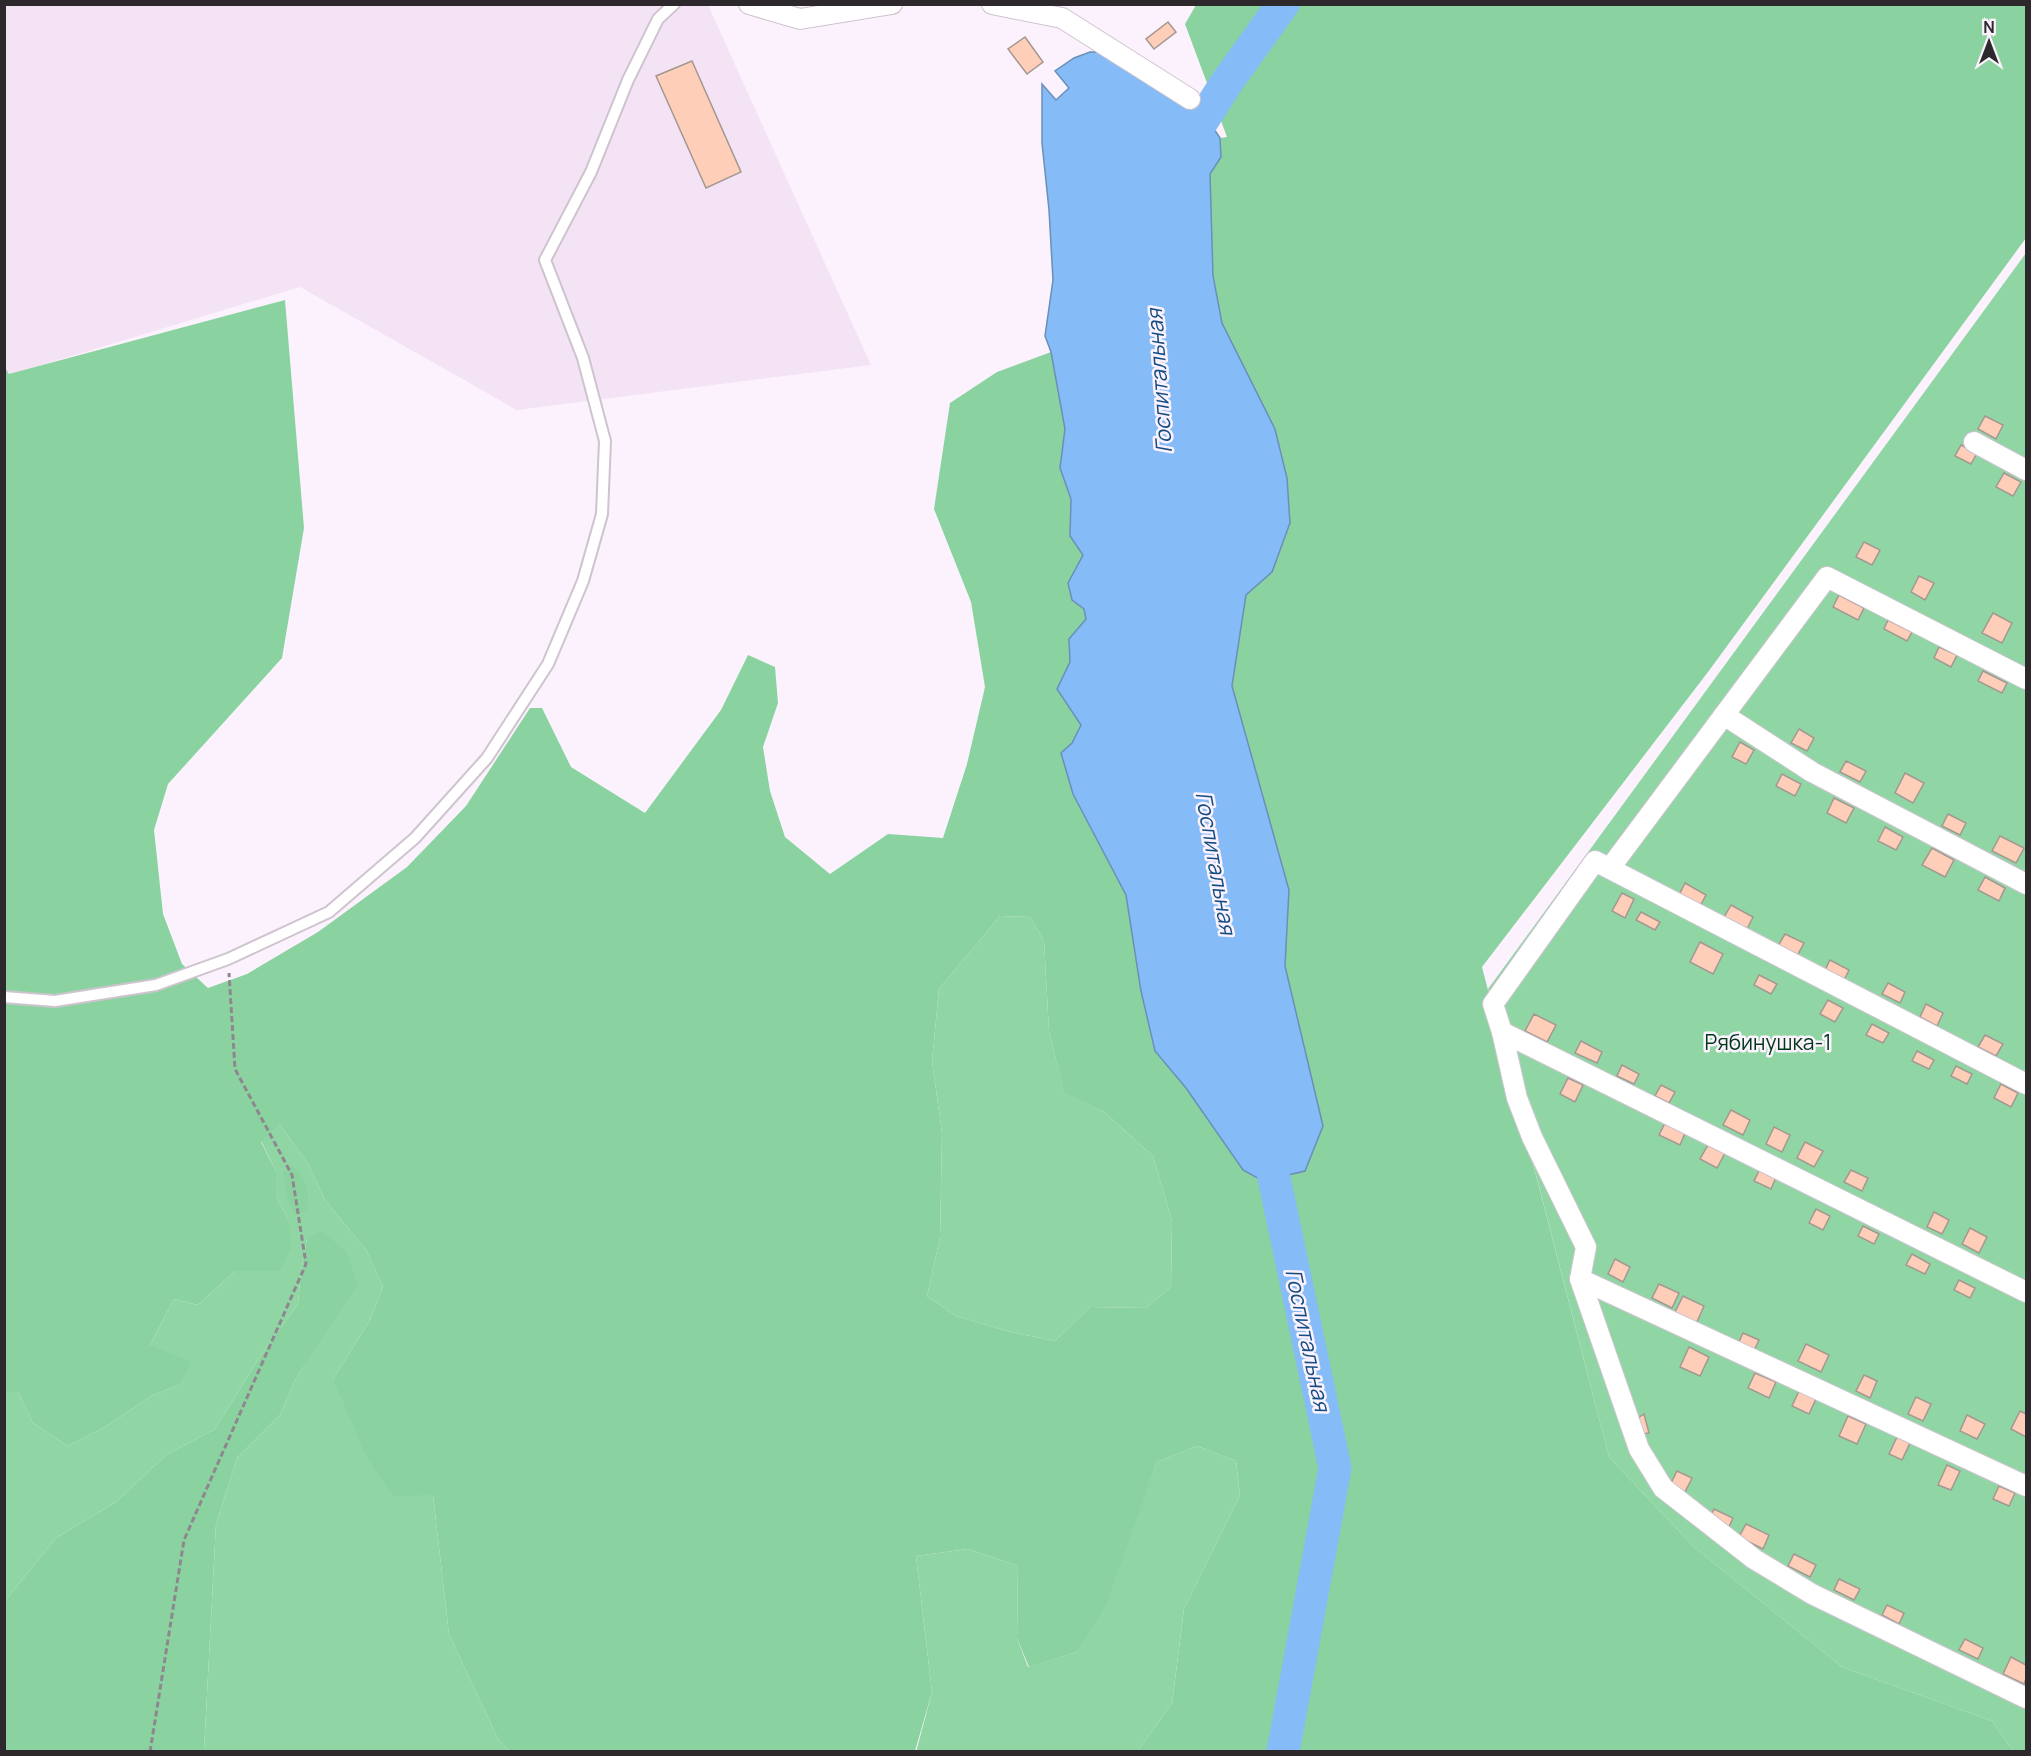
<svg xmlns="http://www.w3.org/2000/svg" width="2031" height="1756" viewBox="0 0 2031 1756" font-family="Manrope,sans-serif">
<rect width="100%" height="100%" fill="#fcf2fd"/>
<!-- built -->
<path fill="#f3e3f4" d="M4 5H708L871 365 517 410 300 287 9 375 4 368Z"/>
<!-- green -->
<g fill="#90d6a5">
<path d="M2026 253V1751H2013L1992 1721 1842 1667 1694 1547 1609 1457 1488 989Z"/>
<path d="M1000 916 1030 917 1044 941 1049 1031 1064 1091 1104 1112 1153 1156 1172 1221 1171 1287 1146 1308 1090 1307 1055 1341 1007 1331 956 1316 927 1296 940 1237 942 1133 932 1061 939 989Z"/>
<path d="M280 1125 308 1164 325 1200 366 1250 383 1287 370 1320 333 1379 433 1495 449 1634 498 1739 509 1751H204L216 1524 237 1458 280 1415 296 1378 317 1345 307 1238 301 1272 298 1304 259 1358 215 1429 166 1455 116 1502 56 1538 5 1601V1392H18L33 1423 68 1446 105 1427 151 1396 179 1385 150 1345 174 1299 198 1305 235 1271H279L288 1219 276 1196V1171L261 1141Z"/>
<path d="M1197 1446 1236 1461 1240 1495 1184 1609 1172 1703 1138 1751 916 1752 932 1692 916 1556 968 1549 1018 1566 1017 1638 1028 1667 1077 1652 1134 1524 1157 1462Z"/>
</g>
<!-- forest -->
<g fill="#8ad3a0" fill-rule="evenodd">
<path d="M1196 5H2026V238L1708 672 1482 967 1609 1457 1694 1547 1842 1667 1992 1721 2013 1751H1138L1172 1703 1184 1609 1240 1495 1236 1461 1197 1446 1157 1462 1107 1603 1077 1652 1029 1667 1017 1638 1018 1566 968 1549 916 1556 932 1692 915 1751H509L498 1739 449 1634 433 1495 393 1496 367 1458 333 1379 370 1320 383 1287 366 1250 325 1200 308 1164 280 1125 261 1142 276 1171V1196L288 1219 291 1248 280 1271H235L198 1305 174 1299 150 1345 192 1362 179 1385 151 1396 105 1427 68 1446 33 1423 18 1392H5L4 366 9 374 285 300 304 528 282 658 168 784 154 830 163 914 182 964 208 988 247 974 318 932 407 867 466 806 530 708H542L571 767 645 813 721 710 748 655 775 667 778 703 763 747 770 791 785 837 830 874 888 834 943 838 967 764 985 687 971 602 934 509 950 403 997 372 1051 352 1065 429 1060 468 1071 499 1070 536 1083 555 1084 609 1086 619 1069 639 1070 662 1057 689 1081 724 1072 743 1073 794 1126 895 1141 991 1155 1051 1186 1088 1243 1170 1323 1126 1285 965 1289 890 1232 686 1246 595 1272 572 1275 429 1222 323 1213 276 1210 174 1221 157 1220 138 1227 137 1185 24ZM1000 916 1030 917 1044 941 1049 1031 1064 1092 1104 1112 1153 1156 1172 1221 1171 1287 1146 1308 1090 1307 1055 1341 1007 1331 956 1316 927 1296 940 1237 942 1133 932 1061 939 989Z"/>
<path d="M293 1165C305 1179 311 1190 307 1209L302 1213H294L286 1196 283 1172Z"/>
<path d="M322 1231 346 1251 358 1284 296 1378 280 1415 237 1458 216 1524 204 1751H5V1601L56 1538 116 1502 166 1455 215 1429 259 1358 298 1304 301 1272 307 1238Z"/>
</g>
<!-- water -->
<path fill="#85bbf6" stroke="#6a8fb9" stroke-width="1.5" d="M1090 52H1101L1112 58 1207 118 1220 138 1221 157 1210 174 1213 276 1222 323 1275 429 1287 478 1290 523 1272 572 1246 595 1232 686 1289 890 1285 966 1323 1126 1305 1171 1263 1181 1243 1170 1186 1088 1155 1051 1141 991 1126 895 1073 794 1061 753 1072 743 1081 725 1057 689 1070 662 1069 639 1086 619 1084 609 1072 600 1068 583 1083 555 1070 536 1071 499 1060 468 1065 429 1051 352 1045 336 1053 280 1049 210 1042 143V84L1056 100 1069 88 1055 71 1074 58Z"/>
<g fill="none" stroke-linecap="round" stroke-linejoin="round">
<!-- river -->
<g stroke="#85bbf6" stroke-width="33">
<path d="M1181 154 1227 82 1283 4"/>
<path d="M1265 1135 1335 1468 1283 1752"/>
</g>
</g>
<!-- building -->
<g fill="#feceb9" stroke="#a49791" stroke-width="1.5">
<path d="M1168 22 1176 32 1154 49 1146 39Z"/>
<path d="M1025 37 1043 62 1027 74 1008 49Z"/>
<path d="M692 61 741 172 706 188 656 76Z"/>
<path d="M1985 416 2003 425 1996 439 1978 429Z"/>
<path d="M1961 445 1977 453 1971 464 1955 456Z"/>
<path d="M2004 473 2021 482 2013 496 1996 487Z"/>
<path d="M1864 542 1880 550 1872 565 1856 557Z"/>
<path d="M1919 576 1934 583 1925 600 1911 592Z"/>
<path d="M1839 595 1864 608 1858 620 1833 607Z"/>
<path d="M1993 613 2012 623 2002 643 1982 633Z"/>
<path d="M1888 620 1912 632 1907 641 1884 629Z"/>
<path d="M1939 647 1957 655 1951 667 1934 658Z"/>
<path d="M1983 671 2007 683 2002 693 1978 681Z"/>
<path d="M1799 729 1814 738 1807 751 1791 743Z"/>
<path d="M1740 742 1754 750 1746 764 1732 757Z"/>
<path d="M1846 761 1866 771 1860 782 1840 772Z"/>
<path d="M1905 773 1924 783 1913 803 1895 793Z"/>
<path d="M1782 774 1801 784 1795 796 1776 786Z"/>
<path d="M1834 798 1854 808 1846 823 1827 813Z"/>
<path d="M1948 814 1966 823 1960 835 1942 826Z"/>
<path d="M1885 827 1903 837 1896 850 1878 841Z"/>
<path d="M2000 836 2024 848 2016 863 1992 851Z"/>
<path d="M1932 848 1954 860 1945 877 1922 865Z"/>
<path d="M1985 877 2005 888 1999 901 1978 890Z"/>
<path d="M1685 883 1706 895 1699 908 1678 897Z"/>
<path d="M1622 893 1634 899 1625 918 1612 911Z"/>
<path d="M1731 905 1753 917 1745 933 1722 921Z"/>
<path d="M1641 912 1660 922 1655 930 1636 920Z"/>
<path d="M1785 934 1804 943 1797 956 1778 946Z"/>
<path d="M1700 942 1723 954 1713 974 1690 962Z"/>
<path d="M1830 960 1849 970 1842 984 1823 974Z"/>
<path d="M1759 975 1777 984 1771 994 1754 985Z"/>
<path d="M1888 983 1905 992 1900 1003 1882 994Z"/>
<path d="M1828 1000 1843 1008 1835 1022 1820 1014Z"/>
<path d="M1926 1004 1943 1013 1937 1026 1920 1017Z"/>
<path d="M1534 1014 1556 1025 1547 1042 1525 1031Z"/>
<path d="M1872 1024 1889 1033 1883 1043 1866 1035Z"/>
<path d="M1985 1035 2003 1044 1996 1056 1978 1047Z"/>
<path d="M1581 1041 1602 1052 1597 1063 1575 1053Z"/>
<path d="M1917 1051 1934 1060 1929 1069 1912 1061Z"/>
<path d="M1622 1065 1639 1074 1634 1084 1617 1076Z"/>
<path d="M1956 1066 1972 1074 1967 1084 1951 1076Z"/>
<path d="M1568 1078 1583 1085 1575 1102 1560 1094Z"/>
<path d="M2001 1084 2018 1093 2011 1107 1994 1098Z"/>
<path d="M1661 1085 1675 1092 1669 1103 1655 1096Z"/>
<path d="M1731 1110 1750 1120 1743 1135 1723 1125Z"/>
<path d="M1665 1123 1685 1133 1680 1145 1659 1135Z"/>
<path d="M1774 1127 1790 1135 1782 1152 1766 1144Z"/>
<path d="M1805 1142 1823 1151 1814 1167 1797 1158Z"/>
<path d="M1708 1145 1725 1153 1717 1168 1700 1159Z"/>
<path d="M1761 1167 1777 1175 1771 1189 1754 1181Z"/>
<path d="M1851 1170 1868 1178 1862 1191 1844 1182Z"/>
<path d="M1816 1209 1830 1216 1823 1230 1809 1223Z"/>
<path d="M1934 1212 1949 1220 1942 1234 1927 1227Z"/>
<path d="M1863 1226 1879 1234 1874 1244 1858 1236Z"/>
<path d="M1970 1228 1987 1237 1979 1253 1962 1244Z"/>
<path d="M1912 1254 1930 1264 1925 1274 1906 1265Z"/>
<path d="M1615 1259 1630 1267 1623 1282 1608 1274Z"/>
<path d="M1959 1280 1975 1288 1970 1298 1954 1290Z"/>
<path d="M1659 1284 1679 1293 1672 1308 1652 1298Z"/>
<path d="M1683 1296 1704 1306 1696 1324 1674 1314Z"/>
<path d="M1743 1333 1759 1340 1753 1353 1737 1346Z"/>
<path d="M1806 1344 1829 1355 1821 1372 1798 1361Z"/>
<path d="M1689 1347 1709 1357 1700 1376 1680 1367Z"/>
<path d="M1755 1373 1776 1382 1769 1398 1748 1388Z"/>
<path d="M1864 1375 1877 1381 1870 1398 1856 1391Z"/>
<path d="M1799 1391 1816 1399 1809 1414 1792 1406Z"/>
<path d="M1916 1397 1931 1404 1923 1421 1908 1414Z"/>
<path d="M2020 1411 2026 1414V1437L2011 1429Z"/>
<path d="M1644 1414 1649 1433 1642 1434 1638 1418Z"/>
<path d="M1967 1415 1985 1424 1977 1439 1960 1431Z"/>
<path d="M1848 1416 1866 1424 1857 1444 1839 1436Z"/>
<path d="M1897 1437 1910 1443 1902 1460 1889 1454Z"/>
<path d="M1947 1465 1960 1471 1951 1490 1938 1485Z"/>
<path d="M1677 1471 1692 1478 1684 1494 1669 1487Z"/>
<path d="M1999 1486 2015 1493 2009 1506 1993 1499Z"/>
<path d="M1714 1509 1733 1518 1729 1527 1710 1518Z"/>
<path d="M1746 1524 1769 1535 1763 1549 1739 1537Z"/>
<path d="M1794 1554 1816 1565 1810 1577 1788 1566Z"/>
<path d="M1839 1579 1860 1589 1854 1600 1834 1590Z"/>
<path d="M1887 1605 1904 1613 1899 1624 1882 1615Z"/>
<path d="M1965 1639 1983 1648 1978 1659 1959 1650Z"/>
<path d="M2011 1657 2026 1665V1679L2024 1684 2003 1674Z"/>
</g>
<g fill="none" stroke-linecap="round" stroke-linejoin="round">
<defs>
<path id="service" d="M4 997 55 1001 156 985 228 959 329 912 415 838 487 758 548 664 583 581 602 514 605 441 583 358 545 260 591 172 628 80 658 19 674 4"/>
<g id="minor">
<path d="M749 4 800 19 892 4"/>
<path d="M992 4 1062 18 1190 99"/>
<path d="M1974 442 2026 470"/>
<path d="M1724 715 1812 772 2026 884"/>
<path d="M1610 868 1827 577 2026 679"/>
<path d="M1502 1032 2026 1292"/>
<path d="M2026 1084 1595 861 1493 1004 1502 1032 1517 1098 1532 1137 1586 1247 1580 1279 1639 1449 1663 1488 1754 1559 1812 1594 2026 1698"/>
<path d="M1580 1279 2026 1486"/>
</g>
</defs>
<!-- service casing -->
<use href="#service" stroke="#cec4ce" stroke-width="14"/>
<!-- minor casing -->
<use href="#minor" stroke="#cec4ce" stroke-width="22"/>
<!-- path -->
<path stroke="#8e878f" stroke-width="3" stroke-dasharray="6 3" stroke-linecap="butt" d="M150 1752 184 1540 306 1264 292 1175 235 1069 229 973"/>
<!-- service -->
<use href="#service" stroke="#fff" stroke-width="10"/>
<!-- minor -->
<use href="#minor" stroke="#fff" stroke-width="20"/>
</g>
<g text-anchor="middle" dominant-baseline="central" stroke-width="5" stroke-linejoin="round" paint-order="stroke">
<!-- park labels -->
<g font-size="21" fill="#003819" stroke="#fcf2fd">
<text x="1768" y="1042">Рябинушка-1</text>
</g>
<!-- water labels -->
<g font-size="22" font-style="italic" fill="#134d82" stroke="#fcf2fd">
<text transform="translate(1159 381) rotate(-94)">Госпитальная</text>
<text transform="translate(1216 863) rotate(80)">Госпитальная</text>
<text transform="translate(1308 1340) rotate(78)">Госпитальная</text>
</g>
</g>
<!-- border -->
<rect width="2031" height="1756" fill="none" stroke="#2c282c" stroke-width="12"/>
<!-- north arrow -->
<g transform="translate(1989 42)" stroke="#fcf2fd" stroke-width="4.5" paint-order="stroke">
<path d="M0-4.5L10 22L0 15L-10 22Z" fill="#2c282c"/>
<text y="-9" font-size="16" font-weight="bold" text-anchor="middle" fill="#2c282c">N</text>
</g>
</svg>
